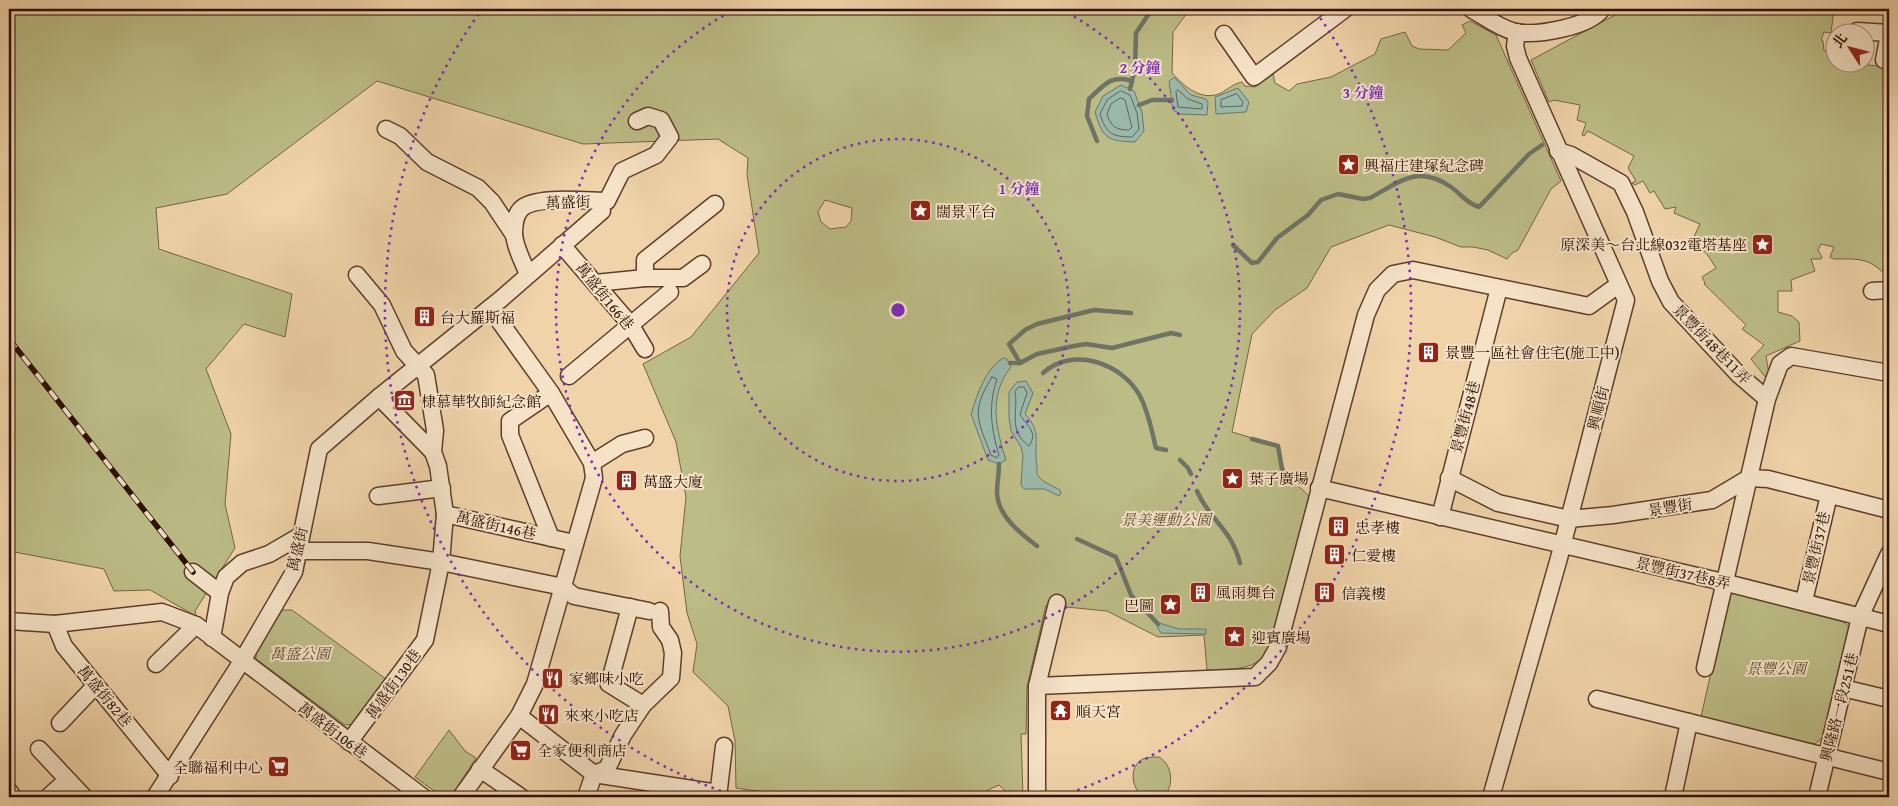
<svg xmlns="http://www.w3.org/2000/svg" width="1898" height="806" viewBox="0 0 1898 806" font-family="'Gentium Book Plus','Noto Serif TC',serif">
<rect width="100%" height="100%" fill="#f0d3a9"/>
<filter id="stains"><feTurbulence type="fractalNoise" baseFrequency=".004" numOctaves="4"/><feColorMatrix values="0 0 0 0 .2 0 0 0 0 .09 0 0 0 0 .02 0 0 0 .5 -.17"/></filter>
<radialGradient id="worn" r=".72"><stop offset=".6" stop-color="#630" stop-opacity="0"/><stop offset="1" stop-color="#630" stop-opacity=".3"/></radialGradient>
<!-- green -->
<g fill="#bcbc86" stroke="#746444" fill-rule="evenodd">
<path d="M9 9H1190L1173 32 1172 73C1184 86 1201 102 1221 93 1228 89 1233 84 1242 82L1245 86 1255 87 1273 74 1275 83 1289 91 1297 84 1331 77 1375 54 1381 39 1405 32 1412 46 1419 49 1448 50 1466 33 1462 25 1470 21 1496 35 1561 181 1551 189 1518 250 1512 253 1507 259 1488 250 1473 247H1461L1435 237 1389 225 1331 247 1307 288 1275 310 1252 334 1232 432 1279 446 1281 463 1288 476 1309 496 1271 645C1260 672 1231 669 1207 670L1204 635 1158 637 1107 611 1046 605 1027 687 1026 734H1021L1023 797H1011L999 785 988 790 980 797H782L777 794 736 788 735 741 728 706 693 672 697 644 687 613 680 556 686 497 676 442 643 364 691 337 759 253 747 175 748 158 718 139 583 144 377 81 227 194 156 208 159 249 292 294 285 337 244 324 206 369 231 434 225 504 235 548 195 611 196 616 150 590 114 591 104 569 9 551ZM825 200 852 208 851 221 846 227 830 229 821 222 818 212Z"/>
<path d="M1619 9H1834L1831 33 1824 32 1821 40 1823 41 1824 51H1830V57L1835 58 1836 62 1889 67V179L1885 184V201H1889V289H1887V277C1870 257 1858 259 1834 259L1830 257 1834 247 1821 244 1818 250 1822 257 1821 259H1811L1815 271 1791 280 1792 291H1778V312L1792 316 1799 322 1800 341 1766 356 1770 380 1767 379 1751 359 1764 345 1742 329 1746 325 1704 284 1705 283 1702 277 1716 268 1707 254 1692 241 1700 224 1674 213 1676 207 1665 209 1654 191 1650 193 1643 181 1635 185 1632 183 1636 181 1628 168 1634 156 1588 131 1584 136 1582 135 1586 123 1577 120 1580 105 1554 100 1549 102 1531 60 1615 15Z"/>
<path d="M1729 592 1844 622 1850 628 1822 738 1815 744 1701 717Z"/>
<path d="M282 610H292L386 679 354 724 345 725 256 659V652Z"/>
<path d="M449 730 465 751 476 758 452 795 441 796 415 777Z"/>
<path d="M1159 757C1173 765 1174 786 1164 797H1142C1132 787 1128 767 1143 759 1148 757 1154 757 1159 757Z"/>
</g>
<!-- water -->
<g fill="#9ab8aa" stroke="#6e7466">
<path d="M1173 78H1175L1191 95 1206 99 1208 102 1207 115 1180 114 1173 110 1169 81Z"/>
<path d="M1121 85 1134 91 1142 112 1144 131 1135 142C1108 141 1103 139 1095 112L1103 96Z"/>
<path d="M1238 88 1249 102 1246 112 1216 114 1215 97Z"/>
<path d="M1003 358 1007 359 1011 367C988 395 996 429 1006 460L999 464 988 460 971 414C977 395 985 369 1003 358Z"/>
<path d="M1026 381 1033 393 1025 414C1043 433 1033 443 1037 466 1037 471 1036 473 1039 477 1044 483 1053 486 1060 490L1061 494 1059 496 1045 489H1024L1021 485 1023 456 1021 447 1011 431 1009 417V392L1017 382Z"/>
<path d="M1159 623 1179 629H1206V634L1161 633 1157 626Z"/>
</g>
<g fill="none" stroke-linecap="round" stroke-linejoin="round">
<!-- shore -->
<g stroke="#636256" stroke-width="1">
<path d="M1178 90 1188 99 1202 104V109L1178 107 1176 92Z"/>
<path d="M1121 91 1130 95 1137 113 1139 129 1132 137C1112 137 1106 133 1100 114L1107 100Z"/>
<path d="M1237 94 1243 102 1242 106 1221 107V100Z"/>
<path d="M1121 98 1125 100 1132 127 1129 130C1116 130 1111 127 1107 114L1111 104Z"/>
<path d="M992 377 997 379C988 405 991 429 999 455L997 458 991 455C978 420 970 412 992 377Z"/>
<path d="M1019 387H1024L1027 393 1020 414C1026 426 1039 432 1029 446 1007 430 1019 411 1015 392Z"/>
</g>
<!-- stream -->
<g stroke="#6e7466" stroke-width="4.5">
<path d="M1132 81 1135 67 1136 33 1152 9"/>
<path d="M1139 105 1152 100H1172"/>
<path d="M1097 141 1087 116 1089 99C1104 85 1111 74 1132 81L1130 89"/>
<path d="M1233 245 1252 263 1258 262 1277 238 1308 215 1321 200 1338 194 1363 199 1370 198C1400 182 1417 164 1451 187 1461 194 1466 203 1479 207L1529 154 1542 145"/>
<path d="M1010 363H1020L1037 354 1074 346 1086 344 1112 348 1171 333 1180 335"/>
<path d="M1020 363 1009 344 1025 330 1037 324 1094 310 1131 313"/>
<path d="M1043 373C1073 346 1122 363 1140 396 1148 411 1151 427 1155 444L1156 448 1166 450"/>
<path d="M1252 439 1278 446 1282 469"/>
<path d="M1180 460 1188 468 1191 474"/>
<path d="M999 464C999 474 997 483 997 493 998 516 1020 533 1037 546"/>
<path d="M1197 491C1210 521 1231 528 1240 563"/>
<path d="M1077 539 1116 557 1131 595 1158 624"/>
</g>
<defs>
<g id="minor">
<path d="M1471 9C1485 17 1499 28 1515 32 1537 36 1589 27 1602 9"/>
<path d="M1857 31 1889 33"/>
<path d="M1224 34 1254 77 1345 9"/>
<path d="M1884 60 1889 34"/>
<path d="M386 129 400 136 427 162 478 188 492 202 514 235"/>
<path d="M1558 151 1571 155 1621 183 1635 212 1660 281 1671 302 1739 375 1767 399"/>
<path d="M562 245 630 324 645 349"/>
<path d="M528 274C523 262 515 248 514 234 514 226 515 215 521 209 534 195 588 201 607 201L622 171 656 155 670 137 661 120 648 116 637 121"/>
<path d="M645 278H683L702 264"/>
<path d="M595 283 645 278V260L715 204"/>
<path d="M1872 291 1889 290"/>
<path d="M569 376 670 292"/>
<path d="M379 397 433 452"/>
<path d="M592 463 622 444 645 438"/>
<path d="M1449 478 1498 503 1569 519 1613 515 1712 500 1749 478 1768 479 1889 510"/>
<path d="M1319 488 1723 582 1889 624"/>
<path d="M378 496 442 488"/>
<path d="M445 514 574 543"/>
<path d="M1440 517 1499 288"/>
<path d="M551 538 510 435V421L551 393"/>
<path d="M297 551H368L441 562 563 587 574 596 649 611"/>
<path d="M193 572 220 593"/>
<path d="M1804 601 1829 495"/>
<path d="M630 607 609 684 643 705"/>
<path d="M9 621 55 624 162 612 196 625 423 797"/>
<path d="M55 624 64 646 170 776"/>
<path d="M212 638 220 593 226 577 242 563 269 554 300 536"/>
<path d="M156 664 196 625"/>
<path d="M1705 668 1767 399 1780 364 1791 356 1889 373"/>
<path d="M1037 686 1255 677 1269 663 1278 647 1366 315 1377 290 1393 274 1413 270 1589 306 1618 285"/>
<path d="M1843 688 1889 699"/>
<path d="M1597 699 1889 772"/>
<path d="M519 716 594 774"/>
<path d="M60 723 95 686"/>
<path d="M349 742 425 640 441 562 445 514 438 466 433 452 435 430 426 375 404 351 382 305 357 275"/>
<path d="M39 749 84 797"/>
<path d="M480 769 521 797"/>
<path d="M594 774 607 769 623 735 643 705 671 678 673 653 670 640 661 627 660 611"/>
<path d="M594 774 718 793"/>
<path d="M9 791 13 797"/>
<path d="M48 797 67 780"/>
<path d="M155 797 242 661 294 572 319 449 379 397 501 299 602 211"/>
<path d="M461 797 519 716 535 684 594 478 592 463 551 393 490 308"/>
<path d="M586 797 594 774"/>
<path d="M718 797 724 746"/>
<path d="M1037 797V686L1057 603"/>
<path d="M1491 797 1559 558 1626 300 1518 58 1515 46 1517 32"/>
<path d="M1673 797 1689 722"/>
<path d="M1817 797 1860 617 1889 554"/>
</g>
</defs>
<!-- minor casing -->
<use href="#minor" stroke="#5d3e2b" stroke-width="19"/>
<!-- minor -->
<use href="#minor" stroke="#f5e2c7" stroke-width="16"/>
<defs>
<path id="rail" d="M9 339 193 572"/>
</defs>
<!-- rail casing -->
<use href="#rail" stroke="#2c0d01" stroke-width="5.5"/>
<!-- rail -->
<use href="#rail" stroke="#f5e2c7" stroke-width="4" stroke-dasharray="11" stroke-linecap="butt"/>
</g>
<!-- distance rings -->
<g fill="none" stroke="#7b2cbf" stroke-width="2.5" stroke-dasharray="2.5 5">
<circle cx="898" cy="310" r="171"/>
<path d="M1061 9A342 342 0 1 1 735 9"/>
<path d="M735 796A513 513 0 0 1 480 12M1316 12A513 513 0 0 1 1061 796"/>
</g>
<!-- icons -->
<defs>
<symbol id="sight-square" viewBox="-11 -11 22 22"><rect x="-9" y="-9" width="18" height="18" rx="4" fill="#8f2418" stroke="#f5e2c7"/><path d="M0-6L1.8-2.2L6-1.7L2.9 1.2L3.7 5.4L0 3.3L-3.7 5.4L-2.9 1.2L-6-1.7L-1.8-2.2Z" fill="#fff"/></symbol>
<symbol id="building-square" viewBox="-11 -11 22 22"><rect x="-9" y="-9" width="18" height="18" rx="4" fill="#8f2418" stroke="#f5e2c7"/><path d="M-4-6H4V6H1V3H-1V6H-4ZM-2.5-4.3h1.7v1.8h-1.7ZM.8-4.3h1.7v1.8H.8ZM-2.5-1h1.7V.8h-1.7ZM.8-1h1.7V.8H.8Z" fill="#fff"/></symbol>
<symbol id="museum-square" viewBox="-11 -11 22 22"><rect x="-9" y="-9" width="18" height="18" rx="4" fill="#8f2418" stroke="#f5e2c7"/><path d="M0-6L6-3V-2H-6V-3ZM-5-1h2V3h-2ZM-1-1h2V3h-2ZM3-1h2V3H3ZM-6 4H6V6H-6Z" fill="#fff"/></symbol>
<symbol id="restaurant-square" viewBox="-11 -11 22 22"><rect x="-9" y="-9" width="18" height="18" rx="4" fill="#8f2418" stroke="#f5e2c7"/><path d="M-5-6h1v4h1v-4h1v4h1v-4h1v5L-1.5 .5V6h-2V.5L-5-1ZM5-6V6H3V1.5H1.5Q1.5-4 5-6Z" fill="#fff"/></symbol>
<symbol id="temple-square" viewBox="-11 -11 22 22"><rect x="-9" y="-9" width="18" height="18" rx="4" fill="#8f2418" stroke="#f5e2c7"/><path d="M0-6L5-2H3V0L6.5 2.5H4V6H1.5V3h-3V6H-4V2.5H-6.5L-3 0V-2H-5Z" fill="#fff"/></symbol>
<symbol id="supermarket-square" viewBox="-11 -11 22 22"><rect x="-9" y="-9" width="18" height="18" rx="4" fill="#8f2418" stroke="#f5e2c7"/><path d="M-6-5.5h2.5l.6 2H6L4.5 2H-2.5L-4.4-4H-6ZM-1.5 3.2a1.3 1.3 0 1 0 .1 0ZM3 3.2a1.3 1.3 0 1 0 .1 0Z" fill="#fff"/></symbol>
</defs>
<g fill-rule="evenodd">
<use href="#sight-square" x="1336" y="152" width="25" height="25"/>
<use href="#sight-square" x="908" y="198" width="25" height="25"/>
<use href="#sight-square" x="1750" y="232" width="25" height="25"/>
<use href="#building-square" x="412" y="304" width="25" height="25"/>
<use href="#building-square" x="1416" y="340" width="25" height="25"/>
<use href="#museum-square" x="392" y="388" width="25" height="25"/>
<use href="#sight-square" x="1220" y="466" width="25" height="25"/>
<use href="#building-square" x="614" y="468" width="25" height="25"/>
<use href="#building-square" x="1326" y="514" width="25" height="25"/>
<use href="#building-square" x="1322" y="542" width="25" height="25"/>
<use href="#building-square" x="1188" y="580" width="25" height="25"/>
<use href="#building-square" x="1312" y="580" width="25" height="25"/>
<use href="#sight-square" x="1158" y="592" width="25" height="25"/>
<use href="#sight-square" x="1222" y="624" width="25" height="25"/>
<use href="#restaurant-square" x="540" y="666" width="25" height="25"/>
<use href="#temple-square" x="1048" y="698" width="25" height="25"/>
<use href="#restaurant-square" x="536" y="702" width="25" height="25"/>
<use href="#supermarket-square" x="508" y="738" width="25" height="25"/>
<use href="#supermarket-square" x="266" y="754" width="25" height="25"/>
</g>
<g text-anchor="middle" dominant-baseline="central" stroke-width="4" stroke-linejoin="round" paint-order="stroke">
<!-- poi labels -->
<g font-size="15" fill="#2c0d01" stroke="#f5e2c7" text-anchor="start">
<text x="1364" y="165">興福庄建塚紀念碑</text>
<text x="936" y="211">闊景平台</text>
<text x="1747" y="244" text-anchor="end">原深美～台北線032電塔基座</text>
<text x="440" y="317">台大羅斯福</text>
<text x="1445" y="352">景豐一區社會住宅(施工中)</text>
<text x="421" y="401">棣慕華牧師紀念館</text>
<text x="1249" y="478">葉子廣場</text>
<text x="643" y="481">萬盛大廈</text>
<text x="1355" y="527">忠孝樓</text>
<text x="1351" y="555">仁愛樓</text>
<text x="1216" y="592">風雨舞台</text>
<text x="1341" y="593">信義樓</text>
<text x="1154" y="605" text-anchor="end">巴圖</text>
<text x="1251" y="637">迎賓廣場</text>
<text x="569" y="678">家鄉味小吃</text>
<text x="1076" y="711">順天宮</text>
<text x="564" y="715">來來小吃店</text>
<text x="537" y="750">全家便利商店</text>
<text x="263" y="767" text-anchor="end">全聯福利中心</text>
</g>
<!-- street labels -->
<g font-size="15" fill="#2c0d01" stroke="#f5e2c7">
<text transform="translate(568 202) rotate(-2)">萬盛街</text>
<text transform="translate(605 296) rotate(51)">萬盛街166巷</text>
<text transform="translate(1712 344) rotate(46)">景豐街48巷11弄</text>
<text transform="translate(1598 408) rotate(-76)">興順街</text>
<text transform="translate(1465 417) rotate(-75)">景豐街48巷</text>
<text transform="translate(1670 507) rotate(-9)">景豐街</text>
<text transform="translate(496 525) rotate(13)">萬盛街146巷</text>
<text transform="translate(1816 548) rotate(-77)">景豐街37巷</text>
<text transform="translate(297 549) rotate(-77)">萬盛街</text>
<text transform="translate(1683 573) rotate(13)">景豐街37巷8弄</text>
<text transform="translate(393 684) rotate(-54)">萬盛街130巷</text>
<text transform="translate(105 696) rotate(50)">萬盛街82巷</text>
<text transform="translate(1839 707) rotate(-76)">興隆路一段251巷</text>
<text transform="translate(333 730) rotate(37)">萬盛街106巷</text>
</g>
<!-- park labels -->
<g font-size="15" font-style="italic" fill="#5e4a30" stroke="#f5e2c7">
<text x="1166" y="519">景美運動公園</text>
<text x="300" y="653">萬盛公園</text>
<text x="1776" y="668">景豐公園</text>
</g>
</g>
<circle cx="898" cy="310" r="8" fill="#7b2cbf" stroke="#f5e2c7" stroke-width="2.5"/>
<g font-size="15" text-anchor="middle" font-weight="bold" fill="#7b2cbf" stroke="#f5e2c7" stroke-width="4" stroke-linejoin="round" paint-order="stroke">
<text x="1140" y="73">2 分鐘</text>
<text x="1363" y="98">3 分鐘</text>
<text x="1019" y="194">1 分鐘</text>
</g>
<!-- margin -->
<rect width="1898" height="806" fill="none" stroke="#f0d3a9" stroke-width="30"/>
<rect x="10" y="10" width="1878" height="786" fill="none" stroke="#2c0d01" stroke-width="2.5"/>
<rect x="15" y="15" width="1868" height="776" fill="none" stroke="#2c0d01"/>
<!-- north arrow -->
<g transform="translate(1850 48) rotate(306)"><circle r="24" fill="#f5e2c7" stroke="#a58d78"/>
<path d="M0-4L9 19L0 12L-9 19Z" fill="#8f2418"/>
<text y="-8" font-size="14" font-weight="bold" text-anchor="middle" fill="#2c0d01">北</text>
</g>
<rect width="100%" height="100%" filter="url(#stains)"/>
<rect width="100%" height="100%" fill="url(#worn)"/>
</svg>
